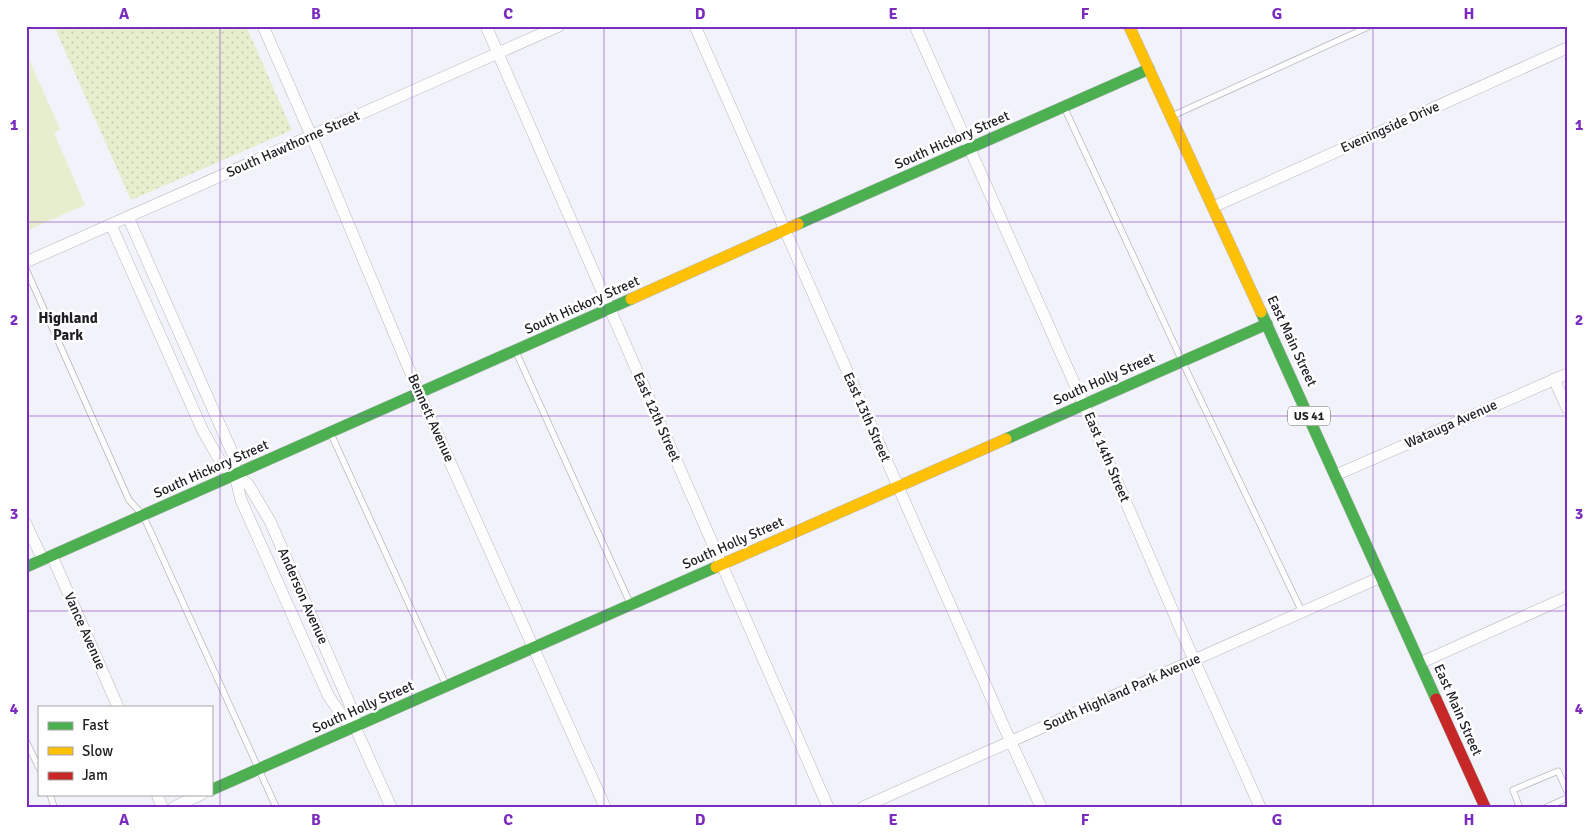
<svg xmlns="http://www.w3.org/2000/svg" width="1593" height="833" viewBox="0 0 1593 833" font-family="Signika,sans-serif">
<defs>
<pattern id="grass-dots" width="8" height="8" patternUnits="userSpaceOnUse" patternTransform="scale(1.25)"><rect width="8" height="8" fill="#e6eece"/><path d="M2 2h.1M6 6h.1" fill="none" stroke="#c5ccb1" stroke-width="1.8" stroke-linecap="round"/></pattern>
</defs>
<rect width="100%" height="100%" fill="#f2f3fa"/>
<!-- grass -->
<path fill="url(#grass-dots)" d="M54 26H246L292 130 131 200Z"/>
<!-- green -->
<path fill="#e6eece" d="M26 53 60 129 54 133 85 205 26 231V144L30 143 26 134Z"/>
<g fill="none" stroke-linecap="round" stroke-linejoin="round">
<defs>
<g id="lane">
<path d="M1064 107 1182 361 1302 612"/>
<path d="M1172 116 1370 26"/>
<path d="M26 269 129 500 143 515 276 807"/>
<path d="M516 352 630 603"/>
<path d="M331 434 446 685"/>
<path d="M26 741 39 768"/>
<path d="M50 794 54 807"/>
<path d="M1517 807 1519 806 1513 790 1558 771 1567 791"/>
<path d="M1547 807 1567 798"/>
</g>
<g id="street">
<path d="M263 26 318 151 419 393 605 807"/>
<path d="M486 26 828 807"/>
<path d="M695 26 1005 729 1041 807"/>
<path d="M915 26 1084 405 1194 660 1260 807"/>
<path d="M1213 207 1567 48"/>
<path d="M128 217 235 459V475L241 500 328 695 344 719 355 727"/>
<path d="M111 225 203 431 223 466 248 484 270 521 354 714 355 727 391 807"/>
<path d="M26 262 559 26"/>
<path d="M1554 379 1567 408"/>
<path d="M1336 475 1567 374"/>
<path d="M26 524 43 560"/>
<path d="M52 556 118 707"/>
<path d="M1420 663 1567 597"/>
<path d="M157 794 162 807"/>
<path d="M174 807 202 794"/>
<path d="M863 807 1381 577"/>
</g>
<g id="fast">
<path d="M798 224 1149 69"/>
<path d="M1261 312 1436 699"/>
<path d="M1006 439 1267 324"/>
<path d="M26 567 631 299"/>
<path d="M211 790 716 567"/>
</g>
<g id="slow">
<path d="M1129 26 1261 312"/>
<path d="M631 299 798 224"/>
<path d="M716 567 1006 439"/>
</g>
<path id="jam" d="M1436 699 1485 807"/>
</defs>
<!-- lane casing -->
<use href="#lane" stroke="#b7b8be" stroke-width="7"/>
<!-- street casing -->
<use href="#street" stroke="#b7b8be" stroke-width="12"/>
<!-- fast casing -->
<use href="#fast" stroke="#b7b8be" stroke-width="12"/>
<!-- slow casing -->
<use href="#slow" stroke="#b7b8be" stroke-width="12"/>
<!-- jam casing -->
<use href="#jam" stroke="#b7b8be" stroke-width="12"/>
<!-- lane -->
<use href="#lane" stroke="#fdfdfe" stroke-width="5.5"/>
<!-- street -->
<use href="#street" stroke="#fdfdfe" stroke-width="11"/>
<!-- fast -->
<use href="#fast" stroke="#4caf50" stroke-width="11"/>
<!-- slow -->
<use href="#slow" stroke="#ffc107" stroke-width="11"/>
<!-- jam -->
<use href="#jam" stroke="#c62828" stroke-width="11"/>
</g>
<!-- grid -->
<path fill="none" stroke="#7b2cbf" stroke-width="1" stroke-opacity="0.55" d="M220 26V807M412 26V807M604 26V807M796 26V807M989 26V807M1181 26V807M1373 26V807M26 222H1567M26 416H1567M26 611H1567"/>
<g text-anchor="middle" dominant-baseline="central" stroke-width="5" stroke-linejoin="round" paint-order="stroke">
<!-- shield labels -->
<rect fill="#fff" stroke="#626265" stroke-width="1" x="1288" y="406.5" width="42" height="19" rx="4"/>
<g font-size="12" font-weight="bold" fill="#1e1f23">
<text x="1309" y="416">US 41</text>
</g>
<!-- street labels -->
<g font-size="14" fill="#1e1f23" stroke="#fff">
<text transform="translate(1390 127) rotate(-24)">Eveningside Drive</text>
<text transform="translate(952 140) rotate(-24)">South Hickory Street</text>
<text transform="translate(293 144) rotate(-24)">South Hawthorne Street</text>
<text transform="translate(582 305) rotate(-24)">South Hickory Street</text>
<text transform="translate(1292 341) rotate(65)">East Main Street</text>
<text transform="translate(1104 379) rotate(-24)">South Holly Street</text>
<text transform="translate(657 417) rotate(66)">East 12th Street</text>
<text transform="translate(867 417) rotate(66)">East 13th Street</text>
<text transform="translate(431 418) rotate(66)">Bennett Avenue</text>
<text transform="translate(1451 424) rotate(-24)">Watauga Avenue</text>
<text transform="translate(1107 457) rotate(67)">East 14th Street</text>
<text transform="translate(211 469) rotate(-24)">South Hickory Street</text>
<text transform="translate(733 543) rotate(-24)">South Holly Street</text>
<text transform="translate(303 596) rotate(66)">Anderson Avenue</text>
<text transform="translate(85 631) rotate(66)">Vance Avenue</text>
<text transform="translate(1122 692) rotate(-24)">South Highland Park Avenue</text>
<text transform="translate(363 707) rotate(-24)">South Holly Street</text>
<text transform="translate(1458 710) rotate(66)">East Main Street</text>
</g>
<!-- neighbourhood labels -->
<g font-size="15" font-weight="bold" fill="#1e1f23" stroke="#fff">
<text x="68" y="318">Highland<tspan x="68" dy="17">Park</tspan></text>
</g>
</g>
<!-- border -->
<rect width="1593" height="833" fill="none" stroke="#ffffff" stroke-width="55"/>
<!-- legend -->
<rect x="38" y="706" width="175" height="90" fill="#ffffff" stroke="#a5a5a7"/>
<rect x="48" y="722" width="25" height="8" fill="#4caf50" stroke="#a5a5a7"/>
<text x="82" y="730" font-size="15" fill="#1e1f23">Fast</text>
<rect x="48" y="747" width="25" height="8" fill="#ffc107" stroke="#a5a5a7"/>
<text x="82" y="756" font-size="15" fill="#1e1f23">Slow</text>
<rect x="48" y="772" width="25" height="8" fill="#c62828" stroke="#a5a5a7"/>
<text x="82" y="780" font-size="15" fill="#1e1f23">Jam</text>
<rect x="28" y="28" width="1538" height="778" fill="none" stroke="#7b2cbf" stroke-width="2"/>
<g font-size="16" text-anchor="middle" font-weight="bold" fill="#7b2cbf">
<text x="124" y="19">A</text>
<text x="316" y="19">B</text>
<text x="508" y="19">C</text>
<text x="700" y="19">D</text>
<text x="893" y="19">E</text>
<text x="1085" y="19">F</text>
<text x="1277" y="19">G</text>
<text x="1469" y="19">H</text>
<text x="14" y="130">1</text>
<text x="1579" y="130">1</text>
<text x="14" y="325">2</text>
<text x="1579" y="325">2</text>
<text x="14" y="519">3</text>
<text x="1579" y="519">3</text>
<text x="14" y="714">4</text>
<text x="1579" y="714">4</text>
<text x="124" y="825">A</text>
<text x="316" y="825">B</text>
<text x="508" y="825">C</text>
<text x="700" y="825">D</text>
<text x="893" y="825">E</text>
<text x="1085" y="825">F</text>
<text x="1277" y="825">G</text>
<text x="1469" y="825">H</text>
</g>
</svg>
